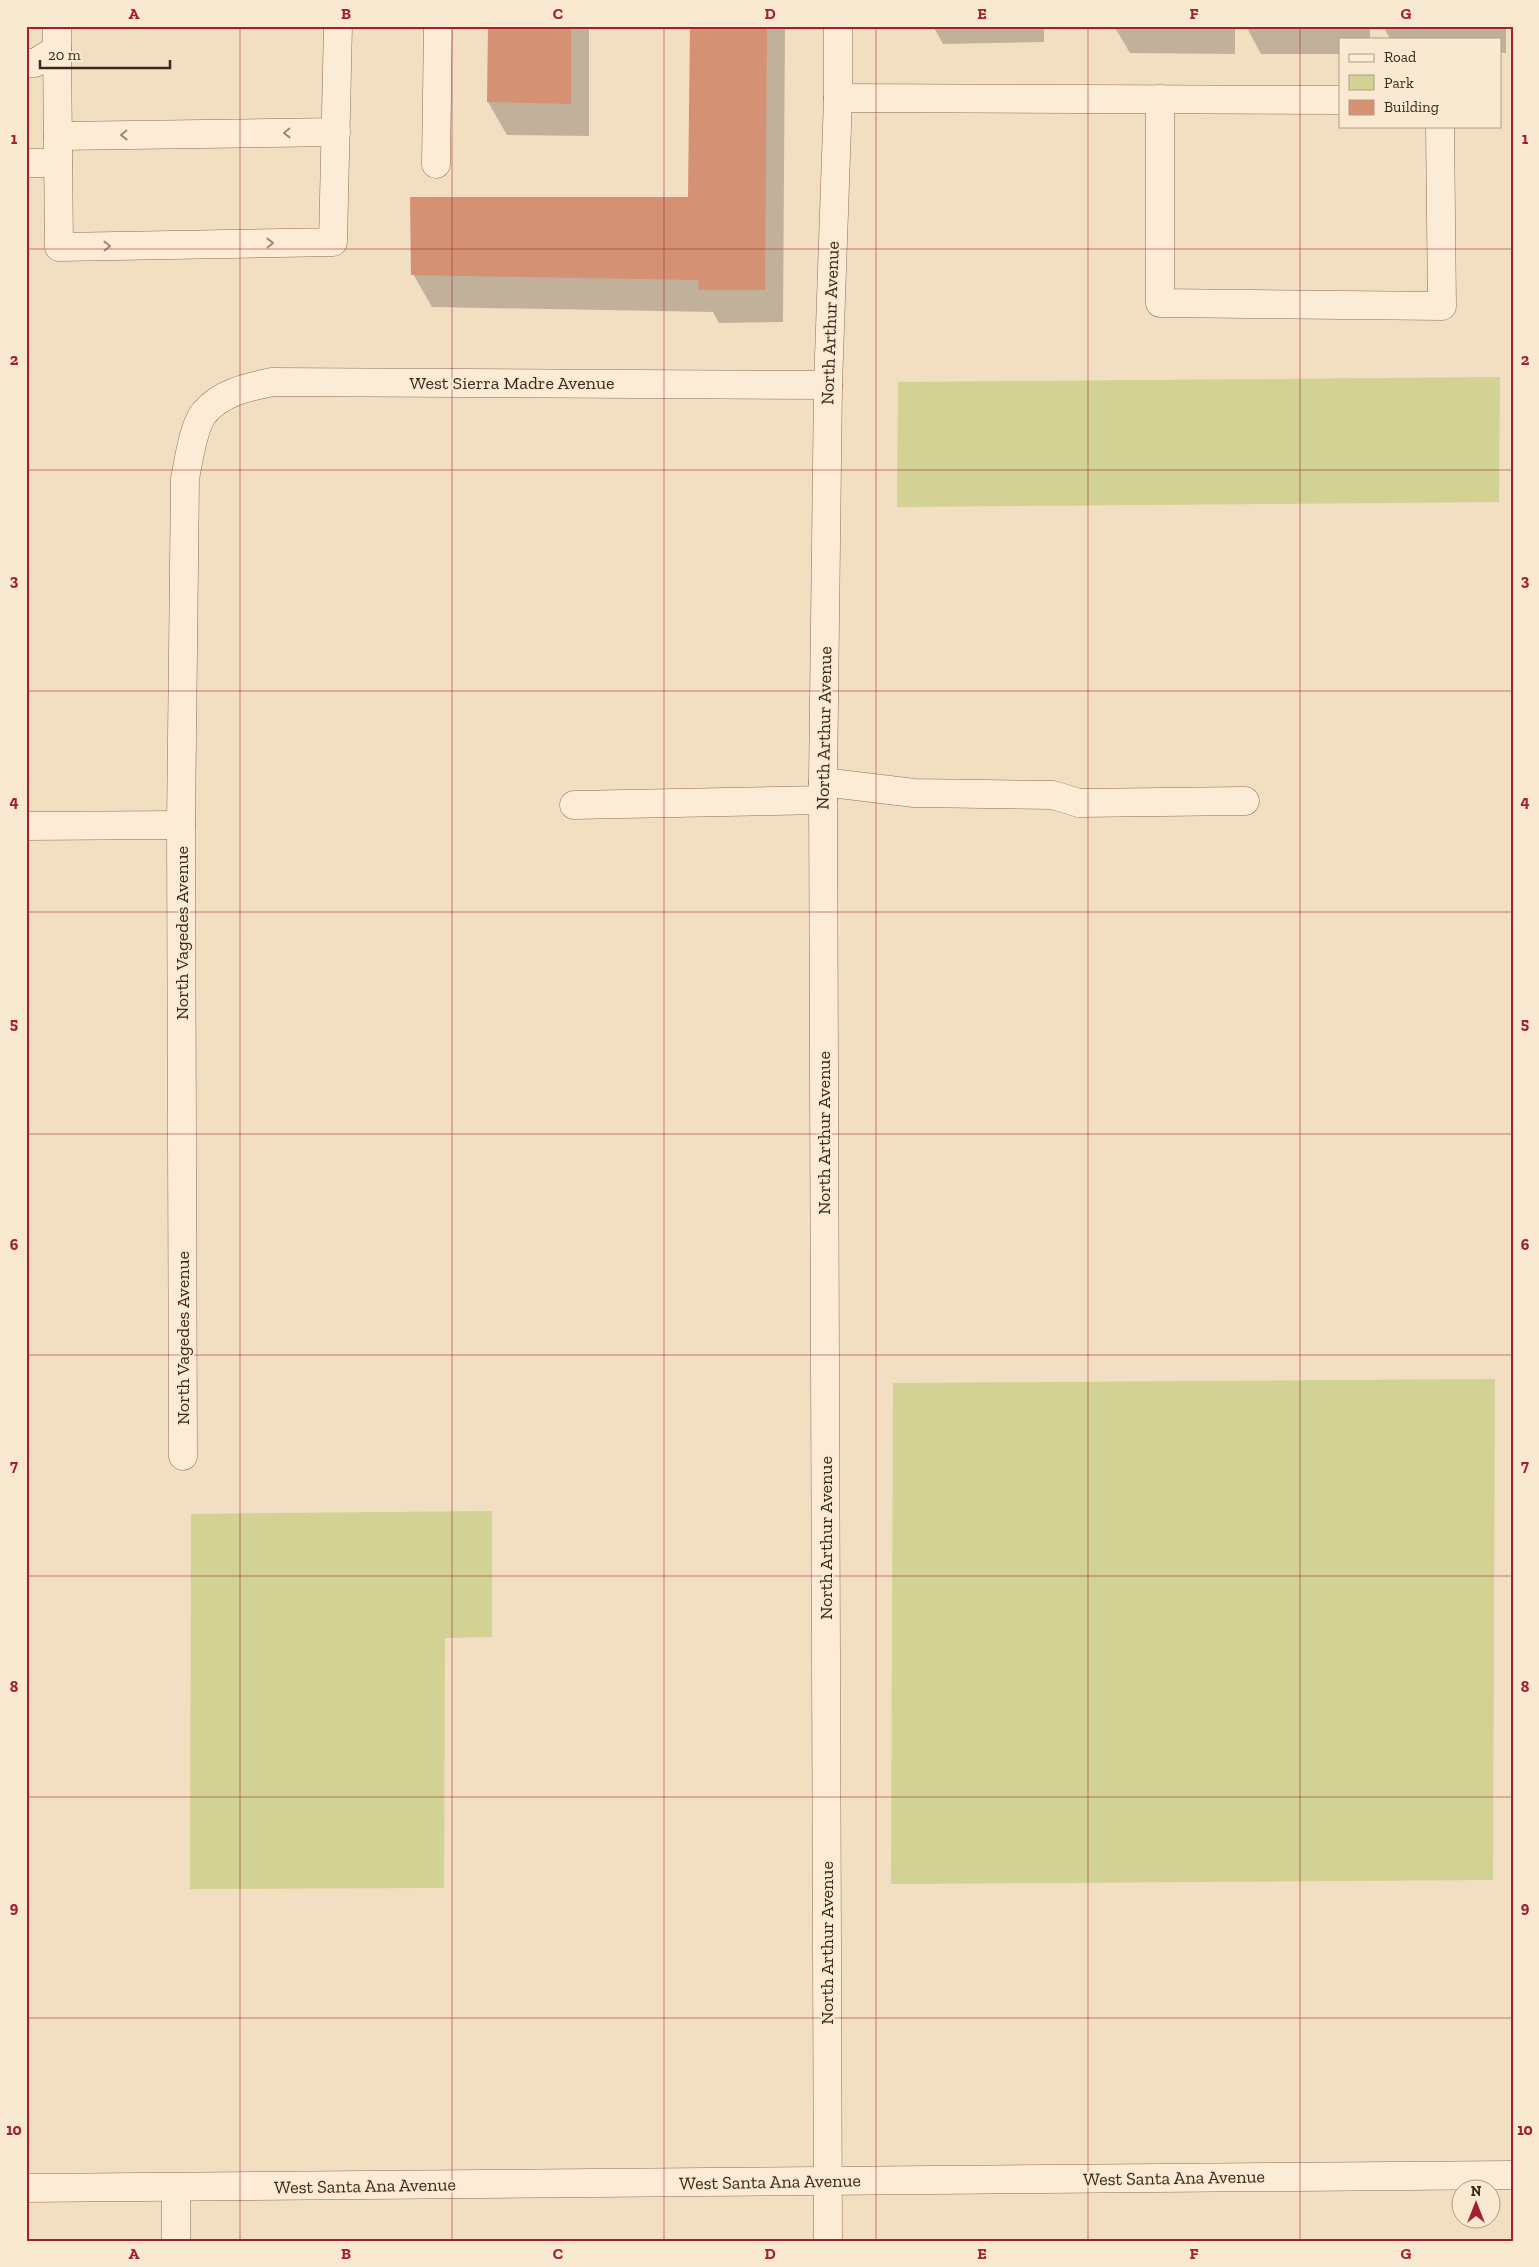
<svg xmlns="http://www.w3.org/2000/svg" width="1539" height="2267" viewBox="0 0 1539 2267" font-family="'Zilla Slab',serif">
<rect width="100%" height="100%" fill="#f2dec1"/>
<!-- green -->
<g fill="#d1d294">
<path d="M1500 377 1499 502 897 507 898 382Z"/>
<path d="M1495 1379 1493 1880 891 1884 893 1383Z"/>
<path d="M492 1511V1637L445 1638 444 1888 190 1889 191 1514Z"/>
</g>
<!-- shadow -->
<g fill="#0003">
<path d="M489 26H589V136L507 135 488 102Z"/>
<path d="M691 26H785L783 322 719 323 713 312 432 307 413 274 690 198Z"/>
<path d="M933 26H1044V42L943 44Z"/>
<path d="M1114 26H1235V54L1130 53Z"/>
<path d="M1246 26H1370V39H1340V54H1261Z"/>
<path d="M1383 26H1506V53H1500V39H1390Z"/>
</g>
<!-- building -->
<g fill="#d49173">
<path d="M488 26H571V104L487 102Z"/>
<path d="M690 26H767L765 290H699L698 280 411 275 410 197H688Z"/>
</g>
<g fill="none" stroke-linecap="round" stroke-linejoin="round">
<defs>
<g id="minor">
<path d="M57 49 59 247 333 242 338 26"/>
<path d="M26 63H35L57 49V26"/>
<path d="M838 98 1340 100"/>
<path d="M1160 99V303L1442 306 1440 126"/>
<path d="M58 136 336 132"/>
<path d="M26 163H58"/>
<path d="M436 164 438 26"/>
<path d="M823 782 914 793 1053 795 1079 803 1245 801"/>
<path d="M574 805 823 800"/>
<path d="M26 826 181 825"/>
<path d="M183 1456 181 825 185 479C188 463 194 423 205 412 222 392 249 387 272 382L828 385"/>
<path d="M26 2188 1513 2175"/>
<path d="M176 2241V2187"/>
<path d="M828 2241 823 782 828 385 838 98V26"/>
</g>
</defs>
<!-- minor casing -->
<use href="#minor" stroke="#8e6e56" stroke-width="29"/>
<!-- minor -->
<use href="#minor" stroke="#fcecd5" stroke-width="28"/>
</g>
<!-- one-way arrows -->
<defs><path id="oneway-chevron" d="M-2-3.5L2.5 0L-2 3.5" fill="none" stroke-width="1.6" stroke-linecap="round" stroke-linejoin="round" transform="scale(1.25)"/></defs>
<g stroke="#9c8a78">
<use href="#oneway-chevron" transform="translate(287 133) rotate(179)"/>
<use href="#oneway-chevron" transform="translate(124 135) rotate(179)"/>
<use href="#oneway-chevron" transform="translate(270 243) rotate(-1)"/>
<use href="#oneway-chevron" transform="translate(107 246) rotate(-1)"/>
</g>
<!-- grid -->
<path fill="none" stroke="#a3202f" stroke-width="1" stroke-opacity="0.55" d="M240 26V2241M452 26V2241M664 26V2241M876 26V2241M1088 26V2241M1300 26V2241M26 249H1513M26 470H1513M26 691H1513M26 912H1513M26 1134H1513M26 1355H1513M26 1576H1513M26 1797H1513M26 2018H1513"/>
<g text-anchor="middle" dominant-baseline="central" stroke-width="4" stroke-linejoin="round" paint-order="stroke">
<!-- street labels -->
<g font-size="18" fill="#3c281c" stroke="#f9e9d1">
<text transform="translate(830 323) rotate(-88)">North Arthur Avenue</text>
<text x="512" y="383">West Sierra Madre Avenue</text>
<text transform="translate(824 728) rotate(-89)">North Arthur Avenue</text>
<text transform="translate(182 933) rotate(-90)">North Vagedes Avenue</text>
<text transform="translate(824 1133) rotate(-90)">North Arthur Avenue</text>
<text transform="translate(183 1338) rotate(-90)">North Vagedes Avenue</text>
<text transform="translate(826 1538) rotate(-90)">North Arthur Avenue</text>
<text transform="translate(827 1943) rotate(-90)">North Arthur Avenue</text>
<text transform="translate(1174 2178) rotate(-1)">West Santa Ana Avenue</text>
<text transform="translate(770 2182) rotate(-1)">West Santa Ana Avenue</text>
<text transform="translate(365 2186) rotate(-1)">West Santa Ana Avenue</text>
</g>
</g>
<!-- border -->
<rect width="1539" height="2267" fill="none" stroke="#f9e9d1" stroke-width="55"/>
<!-- legend -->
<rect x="1339" y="38" width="162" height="90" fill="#f9e9d1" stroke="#ad9c89"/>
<rect x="1349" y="54" width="25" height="8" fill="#fcecd5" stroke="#ad9c89"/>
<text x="1384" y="62" font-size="15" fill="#3c281c">Road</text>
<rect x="1349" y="75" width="25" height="15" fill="#d1d294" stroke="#ad9c89"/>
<text x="1384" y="88" font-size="15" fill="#3c281c">Park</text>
<rect x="1349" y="100" width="25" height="15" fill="#d49173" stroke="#ad9c89"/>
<text x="1384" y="112" font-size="15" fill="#3c281c">Building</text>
<!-- north arrow -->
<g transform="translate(1476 2204)"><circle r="24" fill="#f9e9d1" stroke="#ad9c89"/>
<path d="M0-4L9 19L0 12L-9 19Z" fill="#a3202f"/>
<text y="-8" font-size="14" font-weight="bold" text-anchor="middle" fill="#3c281c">N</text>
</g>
<!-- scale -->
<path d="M40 60v8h130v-8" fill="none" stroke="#3c281c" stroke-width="2.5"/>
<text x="48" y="60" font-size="15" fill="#3c281c" stroke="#f9e9d1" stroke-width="4" paint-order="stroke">20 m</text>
<rect x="28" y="28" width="1484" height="2212" fill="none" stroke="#a3202f" stroke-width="2"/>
<g font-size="16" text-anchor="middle" font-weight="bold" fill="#a3202f">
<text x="134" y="19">A</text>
<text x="346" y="19">B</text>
<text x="558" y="19">C</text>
<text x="770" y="19">D</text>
<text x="982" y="19">E</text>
<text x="1194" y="19">F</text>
<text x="1406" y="19">G</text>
<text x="14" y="144">1</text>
<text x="1525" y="144">1</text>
<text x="14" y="365">2</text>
<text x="1525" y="365">2</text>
<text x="14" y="586">3</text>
<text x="1525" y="586">3</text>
<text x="14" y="807">4</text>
<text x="1525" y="807">4</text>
<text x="14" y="1029">5</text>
<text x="1525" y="1029">5</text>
<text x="14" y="1250">6</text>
<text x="1525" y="1250">6</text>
<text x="14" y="1471">7</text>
<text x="1525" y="1471">7</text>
<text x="14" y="1692">8</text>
<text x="1525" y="1692">8</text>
<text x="14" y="1913">9</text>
<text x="1525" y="1913">9</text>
<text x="14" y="2135">10</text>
<text x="1525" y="2135">10</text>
<text x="134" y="2259">A</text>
<text x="346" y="2259">B</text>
<text x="558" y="2259">C</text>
<text x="770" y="2259">D</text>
<text x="982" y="2259">E</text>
<text x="1194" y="2259">F</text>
<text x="1406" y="2259">G</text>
</g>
</svg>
